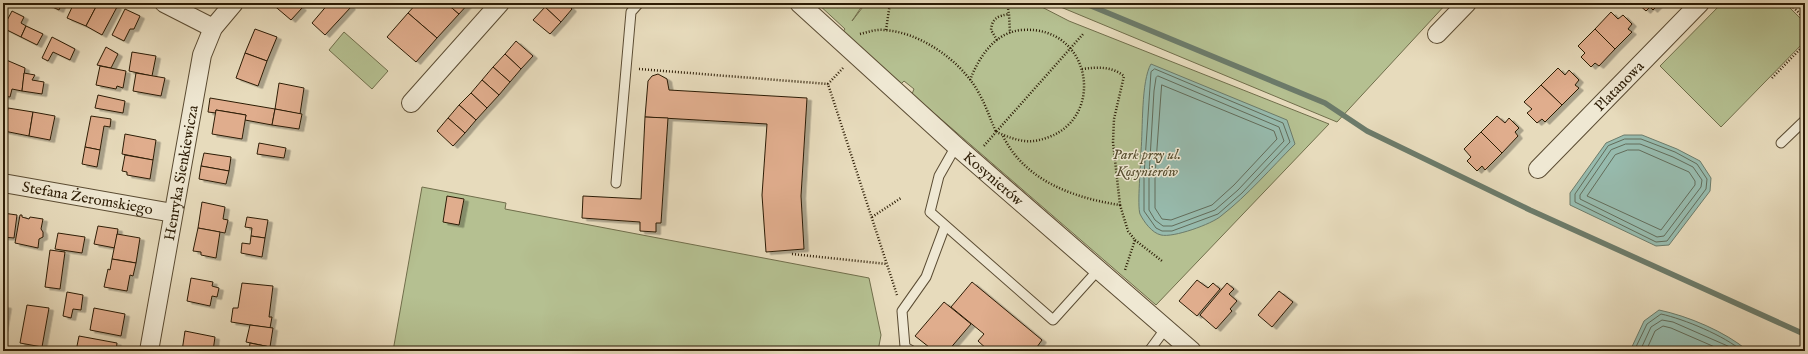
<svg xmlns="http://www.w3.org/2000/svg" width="1808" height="354" viewBox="0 0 1808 354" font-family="'IM FELL English',serif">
<defs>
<filter id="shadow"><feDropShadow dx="4.5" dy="2.5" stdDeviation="0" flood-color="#0004"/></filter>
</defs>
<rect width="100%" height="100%" fill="#e7dbbc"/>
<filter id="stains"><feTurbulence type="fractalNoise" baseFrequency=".005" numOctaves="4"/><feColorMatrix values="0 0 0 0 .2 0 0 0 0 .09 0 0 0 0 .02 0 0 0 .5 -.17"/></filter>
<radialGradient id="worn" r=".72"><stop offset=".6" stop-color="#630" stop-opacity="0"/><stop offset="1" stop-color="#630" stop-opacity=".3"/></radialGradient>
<!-- green -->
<g fill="#b5c091" stroke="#706e4b">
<path d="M817 3H832L838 8 843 3H864L852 21 866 3H1034L1069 21 1329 124 1156 305 912 94 914 89 904 81 901 84 842 33 845 29Z"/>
<path d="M1051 3H1447L1337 122Z"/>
<path d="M1722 3H1785L1805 23V41L1721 127 1660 66Z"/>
<path d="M344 32 388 71 372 89 329 50Z"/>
<path d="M422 187 506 203 505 209 869 278 881 335 878 351H393Z"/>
</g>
<!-- water -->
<g fill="#97bbae" stroke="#6c7b6a">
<path d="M1151 64 1287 120 1295 144C1271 168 1248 195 1221 216 1212 224 1173 238 1161 235 1152 233 1144 222 1140 214 1137 206 1141 162 1141 151 1143 129 1141 81 1151 64Z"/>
<path d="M1624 135H1642L1677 149 1700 161 1711 178 1710 191 1669 245 1656 246 1570 205V193L1606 143Z"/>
<path d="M1659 310C1688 316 1726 332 1748 351H1630L1644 321Z"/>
</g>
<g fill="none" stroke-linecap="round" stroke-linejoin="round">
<!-- shore -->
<g stroke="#626c5a" stroke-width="1">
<path d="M1155 69 1283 123 1290 142 1242 193 1218 214 1172 231H1162L1156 228 1144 211V175L1151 72Z"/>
<path d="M1158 76 1279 127 1284 141 1238 190 1215 210 1172 226H1163L1155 220 1149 210V176L1154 91 1156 78Z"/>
<path d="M1162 85 1274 131 1277 139 1234 185 1212 205 1171 220 1162 219 1155 208V176Z"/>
<path d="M1625 139H1641L1675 152 1697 164 1707 179 1706 189 1667 241 1656 242 1575 202V194L1608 146Z"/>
<path d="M1626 144H1640L1673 157 1693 167 1702 180 1701 187 1664 236 1657 237 1580 199V195L1611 150Z"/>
<path d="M1628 150H1639L1689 172 1695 181V185L1661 230 1587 196 1615 155Z"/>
<path d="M1634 351 1647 324 1661 314C1684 319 1725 336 1742 351"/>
<path d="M1640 351 1651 327 1662 320 1673 322 1730 347 1734 351"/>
<path d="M1646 351 1655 331 1663 326 1671 328 1724 351"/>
</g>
<!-- stream -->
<path stroke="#6c7b6a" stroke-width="5.5" d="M1084 3 1325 103 1367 131 1530 210 1804 334 1805 337"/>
</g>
<!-- building -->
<g fill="#e0ad8d" stroke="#2c1c05" filter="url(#shadow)">
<path d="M44 3H62L59 10Z"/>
<path d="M74 3H98L86 26 67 18Z"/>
<path d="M98 3H109L117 7 102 35 86 26Z"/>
<path d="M271 3H300L298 5 302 8 291 20Z"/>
<path d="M329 3H347L351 7 325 35 312 23Z"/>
<path d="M417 3H446L459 14 437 38 408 13Z"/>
<path d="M446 3H469L459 14Z"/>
<path d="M548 3H566L572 9 561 22 545 7Z"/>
<path d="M1637 3H1660L1653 10 1650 7 1646 11Z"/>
<path d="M545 7 561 22 550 34 533 20Z"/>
<path d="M125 9 140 16 134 29H130L124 41 112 35Z"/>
<path d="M12 11 24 17 21 23 26 26 21 37 3 28Z"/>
<path d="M1611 12 1618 19 1623 15 1632 24 1628 29 1632 32 1615 49 1595 29Z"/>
<path d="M408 13 437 38 416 62 387 37Z"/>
<path d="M26 26 43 34 37 45 21 37Z"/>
<path d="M255 29 277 37 267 61 245 53Z"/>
<path d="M1595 29 1615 49 1599 66 1595 63 1591 67 1581 57 1585 53 1578 46Z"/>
<path d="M52 37 75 49 70 60 53 52 48 61 42 58Z"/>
<path d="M516 41 533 56 521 69 505 54Z"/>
<path d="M106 47 118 54 111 68 97 65Z"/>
<path d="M132 52 156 56 152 76 129 71Z"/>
<path d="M245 53 267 61 258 86 236 78Z"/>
<path d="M505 54 521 69 510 82 493 67Z"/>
<path d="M4 59 25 68 22 91 12 89 10 97 3 96Z"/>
<path d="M100 66 126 71 123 88 117 86 116 89 96 85Z"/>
<path d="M493 67 510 82 499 95 482 80Z"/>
<path d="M1558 68 1565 75 1569 70 1579 80 1575 85 1579 88 1562 105 1541 85Z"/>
<path d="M24 73 35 75 32 80 44 82 42 94 22 91Z"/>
<path d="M136 73 165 78 161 96 133 91Z"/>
<path d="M658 74 667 79 669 90 807 98 801 196 804 249 766 252 762 195 767 124 645 117 648 81 652 76Z"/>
<path d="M482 80 499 95 487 108 471 93Z"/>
<path d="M279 83 304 88 300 114 275 109Z"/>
<path d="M1541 85 1562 105 1545 122 1542 119 1537 123 1527 113 1532 109 1524 102Z"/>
<path d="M471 93 487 108 476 120 459 105Z"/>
<path d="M98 95 125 101 123 113 95 108Z"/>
<path d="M210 98 275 109 272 125 245 120 246 115 216 110V113L208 112Z"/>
<path d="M459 105 476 120 465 133 448 118Z"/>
<path d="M8 108 33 112 29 136 4 131Z"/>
<path d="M275 109 302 114 299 129 272 125Z"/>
<path d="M216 110 246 115 242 139 212 134Z"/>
<path d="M33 112 55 116 50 140 29 136Z"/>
<path d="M91 116 111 119 110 127 104 126 100 150 85 147Z"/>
<path d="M1497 116 1505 123 1509 118 1519 128 1515 132 1518 136 1502 153 1481 132Z"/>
<path d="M645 117 668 118 661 223H656V232L640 231V222L582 218 583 196 641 199Z"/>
<path d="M448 118 465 133 453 146 437 131Z"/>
<path d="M1481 132 1502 153 1485 170 1482 166 1477 171 1467 161 1471 157 1464 149Z"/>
<path d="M125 134 156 140 153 160 122 154Z"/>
<path d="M259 143 286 148 284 158 257 154Z"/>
<path d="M85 147 100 150 97 167 82 164Z"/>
<path d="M204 153 231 157 229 171 201 166Z"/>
<path d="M125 155 153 160 150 179 127 175V172L122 171Z"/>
<path d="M201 166 229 171 226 184 199 179Z"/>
<path d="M447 196 464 199 459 225 443 222Z"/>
<path d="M202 202 225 207 223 219 228 220 225 233 198 228Z"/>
<path d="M3 213 17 215 14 238 3 237Z"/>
<path d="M20 215H22V217L29 219 30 217 43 219 41 229 43 232V237L39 239 38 248 15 243Z"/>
<path d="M247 217 268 220 265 238 251 236 252 228 245 227Z"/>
<path d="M98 226 118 229 115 248 94 244Z"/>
<path d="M198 228 220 232 216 258 201 255V252L193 251Z"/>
<path d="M58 233 85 237 82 253 55 249Z"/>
<path d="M117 234 140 238 136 263 112 259Z"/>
<path d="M251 236 265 238 262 257 241 253 242 243 250 244Z"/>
<path d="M50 250 65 252 60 289 45 287Z"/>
<path d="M112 259 136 263 133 276 130 275 127 291 104 287 108 269 110 270Z"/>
<path d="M191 278 213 282 212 286 219 288 217 297 212 296 210 306 187 301Z"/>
<path d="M1197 280 1208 288 1213 283 1220 289 1197 316 1179 301Z"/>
<path d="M972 282 1042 340 1037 347 1042 351H989L978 341 984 334 951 307Z"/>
<path d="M242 283 273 286 269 317H272L270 328 231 322 233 308H238Z"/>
<path d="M1227 283 1234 289 1229 294 1237 301 1230 309 1232 311 1216 329 1200 315Z"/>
<path d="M1279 291 1293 302 1272 327 1258 315Z"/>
<path d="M67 292 83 295 81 310 73 309 71 318 63 316Z"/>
<path d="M944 302 971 324 948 351H934L915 336Z"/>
<path d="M3 305 7 306 3 329Z"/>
<path d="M27 305 49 308 42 347 20 343Z"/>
<path d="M94 308 125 314 121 336 90 330Z"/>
<path d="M250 325 273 328 270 347 246 342Z"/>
<path d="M185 331 215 337 213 351H182Z"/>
<path d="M79 336 117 343 116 351H76Z"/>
<path d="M250 343 270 347 269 351H249Z"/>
</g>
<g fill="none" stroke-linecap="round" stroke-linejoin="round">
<defs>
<g id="lane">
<path d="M1781 143 1805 120"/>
<path d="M956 146 939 176 930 212 1053 320 1099 269"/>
<path d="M616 183 631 12 639 3"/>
<path d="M912 351 905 347 902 311 926 277 945 226"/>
<path d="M1149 351 1166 328"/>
</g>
<g id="street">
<path d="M164 3 213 28"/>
<path id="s1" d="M799 3 956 146 1192 351"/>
<path d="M1437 34 1467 3"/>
<path d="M411 103 500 3"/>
<path id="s2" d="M1538 169 1700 3"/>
<path id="s3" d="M3 183 173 213"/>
<path id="s4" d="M149 351 202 55 213 28 234 3"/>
</g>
</defs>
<!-- lane casing -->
<use href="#lane" stroke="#5b4c33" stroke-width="11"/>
<!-- street casing -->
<use href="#street" stroke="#5b4c33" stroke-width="20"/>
<!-- path -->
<g stroke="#2c1c05" stroke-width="2.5" stroke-dasharray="1 2" stroke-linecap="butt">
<path d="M1007 3 1009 14"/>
<path d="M1789 3 1805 19"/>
<path d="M886 30 890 3"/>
<path d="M860 34C868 32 876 29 884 30 918 32 955 57 974 85 984 100 989 116 996 132L1084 33"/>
<path d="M997 40 991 30C992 18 998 16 1009 14L1010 33"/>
<path d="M843 68 828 84 897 295"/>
<path d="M639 69 828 84"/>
<path d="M1772 78 1805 44"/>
<path d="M970 80C979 57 995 32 1022 30 1091 25 1106 116 1049 137 1041 140 1033 142 1025 141 1015 140 1006 136 996 132L983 147"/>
<path d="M1003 136C1025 181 1074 198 1120 205L1113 142 1114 119 1124 76C1111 66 1098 67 1082 69"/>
<path d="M1120 205 1128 231 1135 240 1125 270"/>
<path d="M872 217 901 198"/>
<path d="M1135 240 1162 261"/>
<path d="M792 254 887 264"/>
</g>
<!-- lane -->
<use href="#lane" stroke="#efe8d3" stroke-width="9"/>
<!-- street -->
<use href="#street" stroke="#efe8d3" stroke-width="18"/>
</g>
<g text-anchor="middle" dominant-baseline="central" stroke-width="3" stroke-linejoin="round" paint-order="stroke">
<!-- street labels -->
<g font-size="15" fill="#2c1c05" stroke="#efe8d3">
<text stroke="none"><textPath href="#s2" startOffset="116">Platanowa</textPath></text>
<text stroke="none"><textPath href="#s4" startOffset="181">Henryka Sienkiewicza</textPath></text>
<text stroke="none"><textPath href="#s1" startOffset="262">Kosynierów</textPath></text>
<text stroke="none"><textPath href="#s3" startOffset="86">Stefana Żeromskiego</textPath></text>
</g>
<!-- park labels -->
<g font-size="15" font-style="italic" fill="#554d2f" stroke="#efe8d3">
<text x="1147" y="154">Park przy ul.<tspan x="1147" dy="17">Kosynierów</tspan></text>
</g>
</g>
<!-- margin -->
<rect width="1808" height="354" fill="none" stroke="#e7dbbc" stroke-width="16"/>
<rect x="4" y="4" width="1800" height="346" fill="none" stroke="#2c1c05" stroke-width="2"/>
<rect x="8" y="8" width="1792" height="338" fill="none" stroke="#2c1c05"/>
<rect width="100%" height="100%" filter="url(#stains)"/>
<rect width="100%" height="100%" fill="url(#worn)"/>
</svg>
